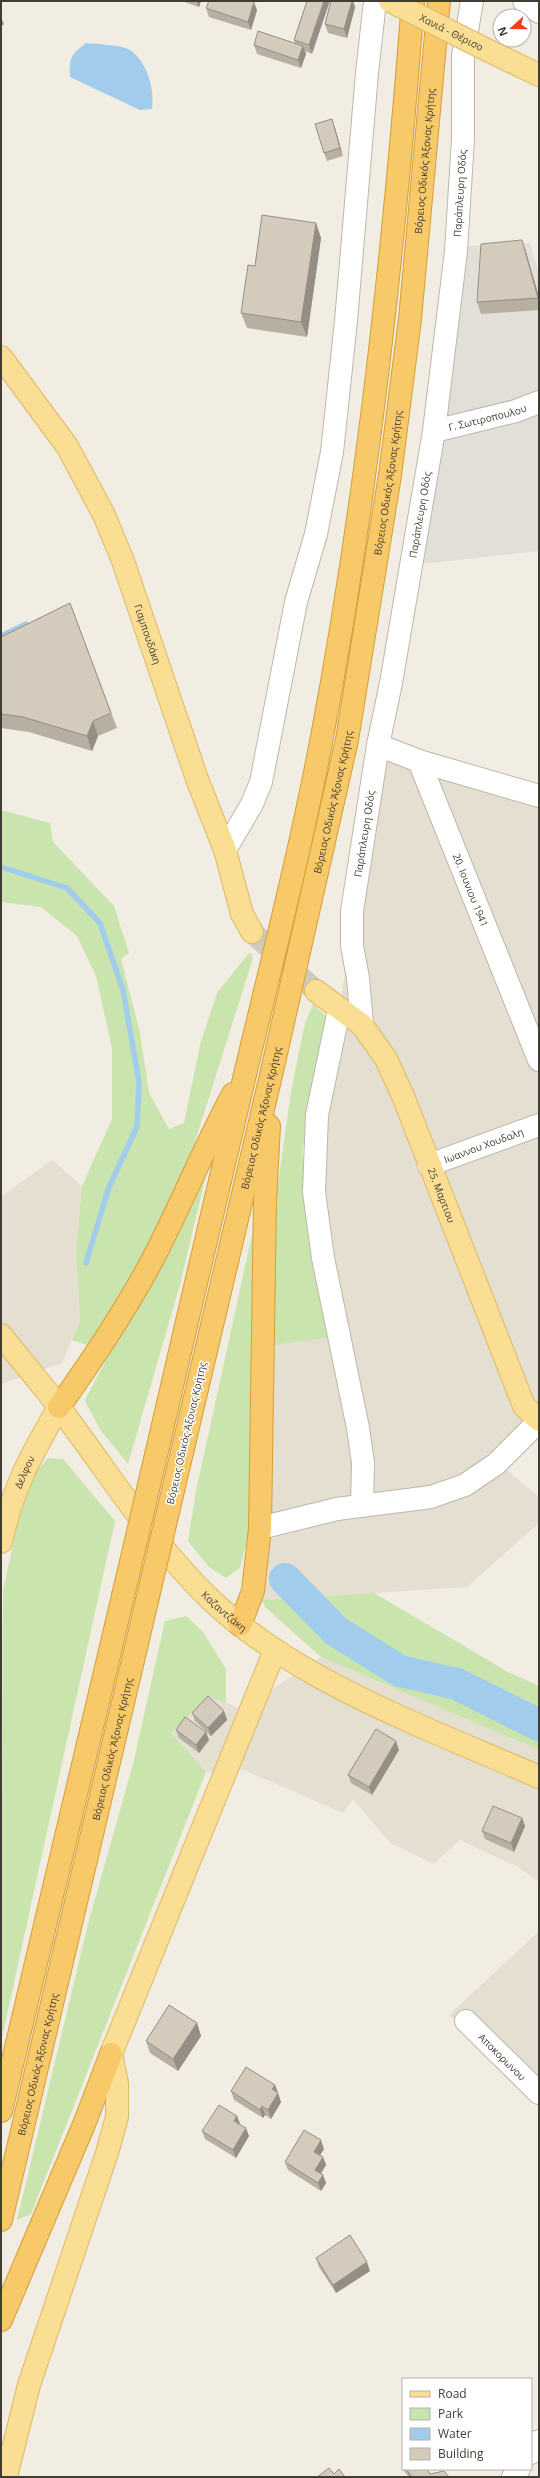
<svg xmlns="http://www.w3.org/2000/svg" width="540" height="2478" viewBox="0 0 540 2478" font-family="'Open Sans',sans-serif">
<rect width="100%" height="100%" fill="#f1ede3"/>
<!-- residential -->
<g fill="#e4dfd1">
<path d="M381 751 539 796V1416L493 1458 539 1497V1523L467 1587 262 1600 268 1501 269 1346 338 1337 314 1192 339 1010Z"/>
<path d="M52 1160 82 1186 76 1251 80 1320 62 1363 1 1384V1197Z"/>
<path d="M321 1657 539 1750V1882L518 1867 460 1840 434 1864 390 1843 353 1799 343 1813 244 1770 206 1772 171 1733 209 1696 258 1715 272 1689Z"/>
<path d="M539 1931V2097L449 2015Z"/>
</g>
<!-- industrial -->
<path fill="#e2ded8" d="M530 243 539 274V551L412 565 456 251 469 246Z"/>
<!-- green -->
<g fill="#cae4ad">
<path d="M1 810 50 823 53 842 114 906 129 953 121 959 140 1033 149 1093 169 1129 184 1123 200 1045 217 993 250 952 253 958 181 1186 129 1282 87 1345 72 1340 80 1320 76 1251 82 1186 112 1119V1048L96 976 77 936 41 907 1 902Z"/>
<path d="M313 1004 330 1020 302 1151 313 1258 328 1338 269 1346 275 1205 291 1092 305 1023Z"/>
<path d="M205 1179 181 1281 128 1464 101 1431 85 1401 91 1388Z"/>
<path d="M253 1230 249 1532 240 1568 226 1578 209 1567 188 1541 196 1491Z"/>
<path d="M48 1458 63 1459 115 1521 1 2042 3 1591 20 1512 34 1474Z"/>
<path d="M374 1593 508 1672 539 1686V1750L321 1657 265 1607 262 1600Z"/>
<path d="M186 1616 203 1632 226 1669V1703L209 1696 171 1733 206 1772 31 2214 17 2220 88 1924 133 1764 165 1621Z"/>
</g>
<!-- water -->
<path fill="#a1ccec" d="M86 43C97 44 122 45 130 50 147 61 155 90 152 109L140 110 70 77C69 57 71 55 86 43Z"/>
<g fill="none" stroke-linecap="round" stroke-linejoin="round">
<!-- stream -->
<g stroke="#a1ccec" stroke-width="5.5">
<path d="M1 636 26 624"/>
<path d="M1 867 67 888 100 923 123 990 139 1082 137 1127 109 1187 86 1263"/>
</g>
<!-- river -->
<path stroke="#a1ccec" stroke-width="32" d="M285 1579 336 1631 400 1671 457 1684 539 1725"/>
<!-- major-tunnel -->
<path stroke="#cecac0" stroke-width="22" stroke-dasharray="22 11" stroke-linecap="butt" d="M252 932 316 991"/>
<defs>
<g id="minor">
<path d="M524 1 539 12"/>
<path id="s1" d="M434 431 516 411 539 402"/>
<path id="s2" d="M378 745 419 761 539 1060"/>
<path d="M419 761 539 796"/>
<path d="M225 850 252 804 261 782 296 602 316 534 332 452 346 321 367 73 375 1"/>
<path d="M339 1010 317 1115 314 1192 323 1258 358 1428 363 1463 362 1506"/>
<path id="s3" d="M362 1025 358 978 352 946V911L378 745 391 683 434 431 456 251 463 139V55L472 1"/>
<path id="s4" d="M429 1165 539 1125"/>
<path d="M260 1528 337 1509 431 1497 465 1485 496 1464 539 1421"/>
<path id="s5" d="M466 2021 539 2093"/>
<path d="M531 2453 539 2441"/>
<path d="M513 2477 519 2469"/>
</g>
<g id="major">
<path d="M491 52 539 75"/>
<path id="s6" d="M1 357 67 446 104 515 123 561 197 779 225 850 242 914 252 932"/>
<path id="s7" d="M316 991 362 1025 386 1059 403 1096 524 1406 539 1420"/>
<path id="s8" d="M1 1335C20 1359 41 1383 59 1407 109 1473 151 1542 210 1599 297 1682 430 1729 539 1777"/>
<path id="s9" d="M1 1542C13 1487 31 1455 59 1407"/>
<path d="M6 2477 29 2385 107 2153 117 2117V2083L111 2054 275 1650"/>
</g>
<g id="highway">
<path d="M59 1407C94 1357 128 1307 156 1253 183 1200 205 1146 233 1094"/>
<path d="M160 1438C189 1314 217 1190 247 1066 273 957 301 848 322 737 368 493 394 248 413 1"/>
<path id="s10" d="M184 1444 272 1071 347 740 390 475 410 319 439 1"/>
<path d="M240 1625 253 1591 260 1528 265 1201 269 1126"/>
<path d="M1 2111 123 1596"/>
<path id="s11" d="M1 2220 147 1601"/>
<path d="M1 2320 85 2122 111 2054"/>
</g>
</defs>
<!-- minor casing -->
<use href="#minor" stroke="#beb7a9" stroke-width="24"/>
<!-- major casing -->
<use href="#major" stroke="#ddba64" stroke-width="24"/>
<!-- highway casing -->
<use href="#highway" stroke="#d59e38" stroke-width="24"/>
<!-- minor -->
<use href="#minor" stroke="#fff" stroke-width="22"/>
<!-- major -->
<use href="#major" stroke="#f9de93" stroke-width="22"/>
<!-- highway -->
<use href="#highway" stroke="#f7c968" stroke-width="22"/>
<defs>
<g id="major-bridge">
<path id="s12" d="M390 1 491 52"/>
</g>
<g id="highway-bridge">
<path d="M123 1596 160 1438"/>
<path d="M147 1601 184 1444"/>
</g>
</defs>
<!-- major-bridge casing -->
<use href="#major-bridge" stroke="#ddba64" stroke-width="24" stroke-linecap="butt"/>
<!-- highway-bridge casing -->
<use href="#highway-bridge" stroke="#d59e38" stroke-width="24" stroke-linecap="butt"/>
<!-- major-bridge -->
<use href="#major-bridge" stroke="#f9de93" stroke-width="22"/>
<!-- highway-bridge -->
<use href="#highway-bridge" stroke="#f7c968" stroke-width="22"/>
</g>
<!-- wall -->
<g fill="#b7afa2">
<path d="M182 1H201L199 7Z"/>
<path d="M307 1 312 54 305 51 306 54 301 68 257 54 254 45 295 43 294 40Z"/>
<path d="M331 1H353L355 7 347 38 328 33 325 24Z"/>
<path d="M206 8 257 10 251 30 209 17Z"/>
<path d="M335 128 343 156 327 161 324 153Z"/>
<path d="M316 223 321 238 307 337 247 328 241 313 255 266Z"/>
<path d="M526 252 539 297V310L481 314 477 302Z"/>
<path d="M70 603 117 728 98 736 92 751 29 732 1 728V637Z"/>
<path d="M224 1711 227 1720 211 1736 195 1721 192 1713Z"/>
<path d="M176 1730 206 1732 209 1740 199 1753 179 1738Z"/>
<path d="M399 1750 372 1795 351 1783 348 1775Z"/>
<path d="M522 1818 525 1826 514 1852 485 1839 482 1831Z"/>
<path d="M197 2023 201 2036 178 2071 150 2053 146 2041Z"/>
<path d="M275 2085 281 2102 271 2119 265 2115 263 2118 234 2100 231 2091Z"/>
<path d="M237 2116 240 2124 249 2136 236 2158 205 2139 202 2131Z"/>
<path d="M324 2149 320 2155 323 2157 326 2165 321 2173 323 2175 326 2183 321 2191 288 2170 285 2162Z"/>
<path d="M316 2258 370 2271 336 2293 319 2267Z"/>
<path d="M403 2469H427L430 2474 449 2477H409L404 2471Z"/>
</g>
<!-- shaded-wall -->
<g fill="#958e84">
<path d="M198 1H201L199 7 197 3Z"/>
<path d="M324 1H330L312 54 309 45Z"/>
<path d="M352 1H353L355 7 347 38 344 29Z"/>
<path d="M254 2 257 10 251 30 248 22Z"/>
<path d="M1 17 4 24 1 27Z"/>
<path d="M303 46 306 54 301 68 298 60Z"/>
<path d="M332 119 335 128 343 156 340 148Z"/>
<path d="M316 223 321 238 307 337 301 322Z"/>
<path d="M522 240 526 252 539 297V300Z"/>
<path d="M93 721 98 736 92 751 87 736Z"/>
<path d="M224 1711 227 1720 211 1736 208 1728Z"/>
<path d="M206 1732 209 1740 199 1753 196 1745Z"/>
<path d="M396 1741 399 1750 372 1795 369 1787Z"/>
<path d="M522 1818 525 1826 514 1852 511 1843Z"/>
<path d="M197 2023 201 2036 178 2071 173 2059Z"/>
<path d="M275 2085 278 2093 272 2089Z"/>
<path d="M278 2093 281 2102 271 2119 268 2110Z"/>
<path d="M262 2106 265 2115 263 2118 260 2110Z"/>
<path d="M237 2116 240 2124 234 2121Z"/>
<path d="M246 2128 249 2136 236 2158 233 2150Z"/>
<path d="M321 2140 324 2149 317 2160 314 2152Z"/>
<path d="M323 2157 326 2165 318 2178 315 2170Z"/>
<path d="M323 2175 326 2183 321 2191 318 2183Z"/>
<path d="M367 2262 370 2271 336 2293 333 2285Z"/>
</g>
<!-- building -->
<g fill="#d5cbbc" stroke="#958e84">
<path d="M209 1H252L254 2 248 22 206 8Z"/>
<path d="M307 1H324L309 45 294 40Z"/>
<path d="M331 1H352L344 29 325 24Z"/>
<path d="M258 31 303 46 298 60 254 45Z"/>
<path d="M332 119 340 148 324 153 315 124Z"/>
<path d="M262 215 316 223 301 322 241 313 248 265 255 266Z"/>
<path d="M522 240 538 298 477 302 481 244Z"/>
<path d="M70 603 111 713 93 721 87 736 23 717 1 714V637Z"/>
<path d="M208 1696 224 1711 208 1728 192 1713Z"/>
<path d="M185 1717 206 1732 196 1745 176 1730Z"/>
<path d="M376 1729 396 1741 369 1787 348 1775Z"/>
<path d="M493 1806 522 1818 511 1843 482 1831Z"/>
<path d="M169 2005 197 2023 173 2059 146 2041Z"/>
<path d="M246 2067 275 2085 272 2089 278 2093 268 2110 262 2106 260 2110 231 2091Z"/>
<path d="M219 2105 237 2116 234 2121 246 2128 233 2150 202 2131Z"/>
<path d="M304 2130 321 2140 314 2152 323 2157 315 2170 323 2175 318 2183 285 2162Z"/>
<path d="M350 2235 367 2262 333 2285 316 2258Z"/>
<path d="M329 2468 334 2474 339 2469 345 2477H317Z"/>
<path d="M406 2469H427L430 2474 444 2471 449 2477H412Z"/>
</g>
<g text-anchor="middle" dominant-baseline="central" stroke-width="3" stroke-linejoin="round" paint-order="stroke">
<!-- street labels -->
<g font-size="10" fill="#423d34" stroke="#fff">
<text stroke="none"><textPath href="#s12" startOffset="69">Χανιά - Θέρισο</textPath></text>
<text stroke="none"><textPath href="#s10" startOffset="1307">Βόρειος Οδικός Άξονας Κρήτης</textPath></text>
<text stroke="none"><textPath href="#s3" startOffset="841">Παράπλευρη Οδός</textPath></text>
<text stroke="none"><textPath href="#s1" startOffset="55">Γ. Σωτιροπουλου</textPath></text>
<text stroke="none"><textPath href="#s10" startOffset="983">Βόρειος Οδικός Άξονας Κρήτης</textPath></text>
<text stroke="none"><textPath href="#s3" startOffset="517">Παράπλευρη Οδός</textPath></text>
<text stroke="none"><textPath href="#s6" startOffset="316">Γιαμπουδάκη</textPath></text>
<text stroke="none"><textPath href="#s10" startOffset="659">Βόρειος Οδικός Άξονας Κρήτης</textPath></text>
<text stroke="none"><textPath href="#s3" startOffset="193">Παράπλευρη Οδός</textPath></text>
<text stroke="none"><textPath href="#s2" startOffset="183">20. Ιουνιου 1941</textPath></text>
<text stroke="none"><textPath href="#s10" startOffset="335">Βόρειος Οδικός Άξονας Κρήτης</textPath></text>
<text stroke="none"><textPath href="#s4" startOffset="58">Ιωαννου Χουδαλη</textPath></text>
<text stroke="none"><textPath href="#s7" startOffset="246">25. Μαρτιου</textPath></text>
<text transform="translate(186 1433) rotate(-77)">Βόρειος Οδικός Άξονας Κρήτης</text>
<text stroke="none"><textPath href="#s9" startOffset="74">Δελφον</textPath></text>
<text stroke="none"><textPath href="#s8" startOffset="356">Καζαντζάκη</textPath></text>
<text stroke="none"><textPath href="#s11" startOffset="484">Βόρειος Οδικός Άξονας Κρήτης</textPath></text>
<text stroke="none"><textPath href="#s5" startOffset="51">Αποκορωνου</textPath></text>
<text stroke="none"><textPath href="#s11" startOffset="160">Βόρειος Οδικός Άξονας Κρήτης</textPath></text>
</g>
</g>
<!-- border -->
<rect width="540" height="2478" fill="none" stroke="#423d34" stroke-width="4"/>
<!-- legend -->
<rect x="402" y="2378" width="130" height="92" fill="#ffffff" stroke="#b3b1ae"/>
<rect x="410" y="2391" width="20" height="6" fill="#f9de93" stroke="#b3b1ae"/>
<text x="438" y="2398" font-size="12" fill="#423d34">Road</text>
<rect x="410" y="2408" width="20" height="12" fill="#cae4ad" stroke="#b3b1ae"/>
<text x="438" y="2418" font-size="12" fill="#423d34">Park</text>
<rect x="410" y="2428" width="20" height="12" fill="#a1ccec" stroke="#b3b1ae"/>
<text x="438" y="2438" font-size="12" fill="#423d34">Water</text>
<rect x="410" y="2448" width="20" height="12" fill="#d5cbbc" stroke="#b3b1ae"/>
<text x="438" y="2458" font-size="12" fill="#423d34">Building</text>
<!-- north arrow -->
<g transform="translate(512 28) rotate(249)"><circle r="19" fill="#ffffff" stroke="#b3b1ae"/>
<path d="M0-3L7 15L0 10L-7 15Z" fill="#f03d1b"/>
<text y="-6" font-size="11" font-weight="bold" text-anchor="middle" fill="#423d34">N</text>
</g>
</svg>
